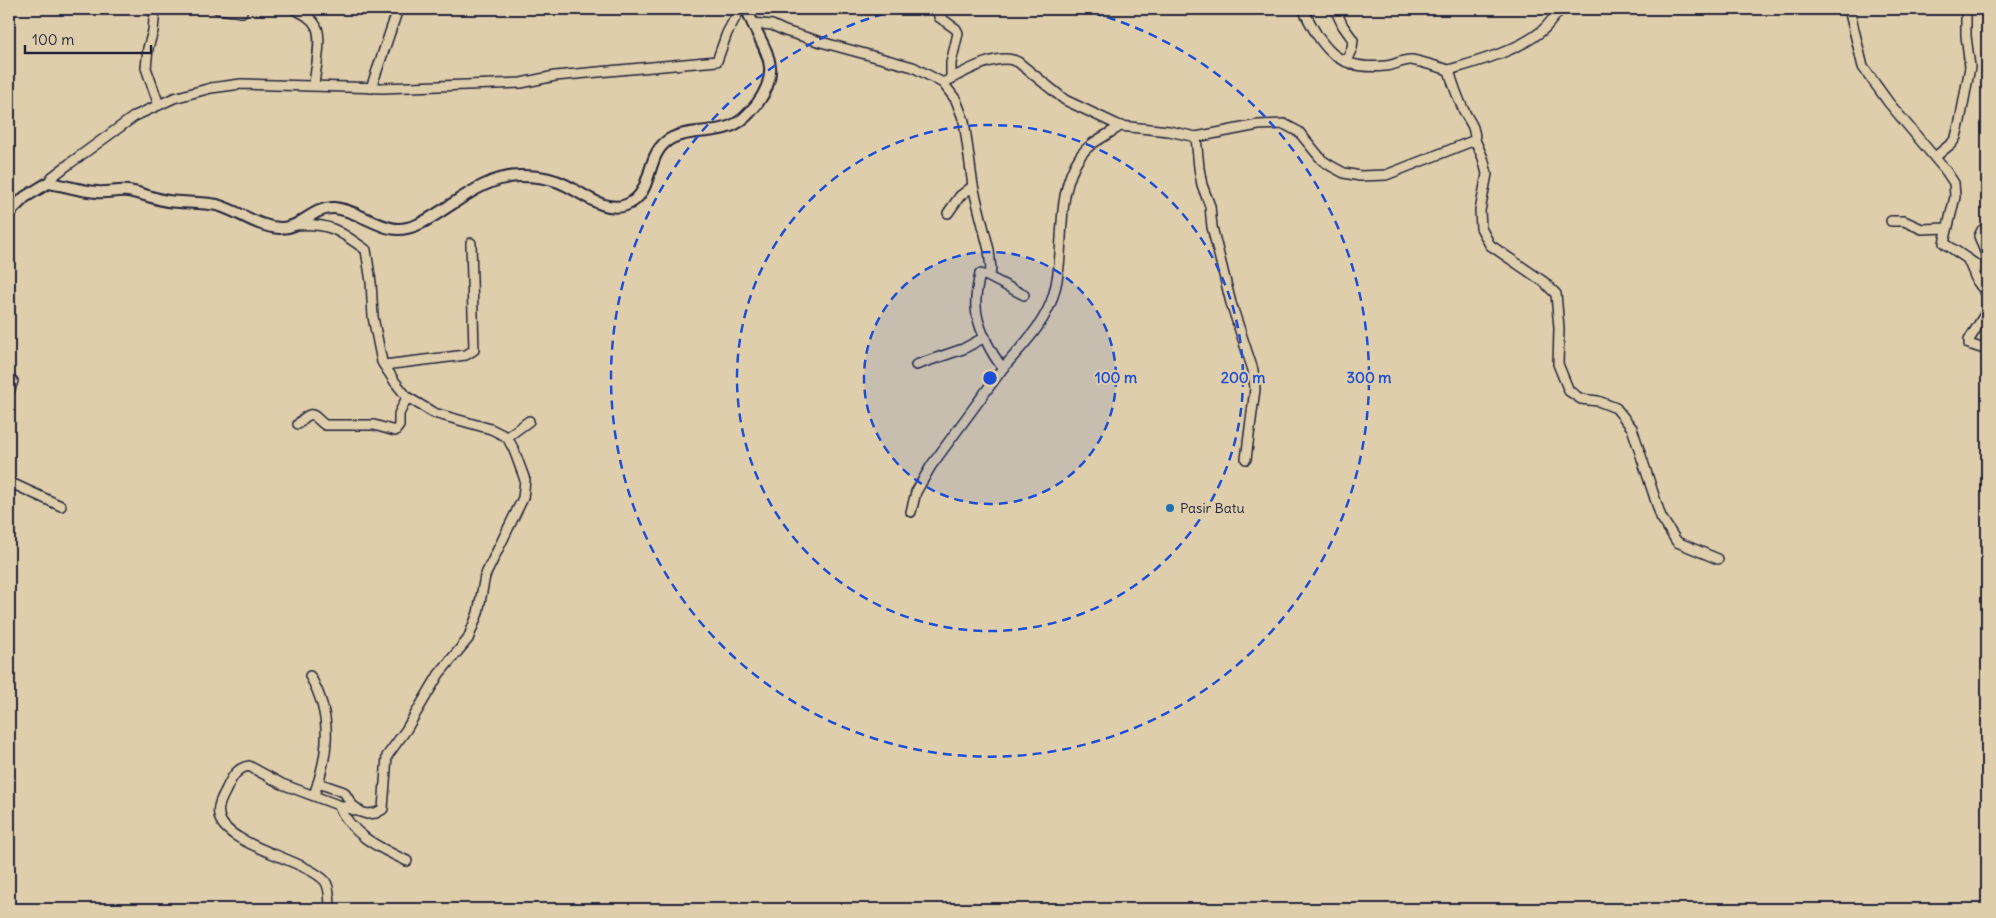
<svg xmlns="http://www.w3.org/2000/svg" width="1996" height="918" viewBox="0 0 1996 918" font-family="Delius,sans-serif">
<rect width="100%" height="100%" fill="#dfceab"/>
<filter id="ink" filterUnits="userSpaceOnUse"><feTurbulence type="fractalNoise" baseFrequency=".02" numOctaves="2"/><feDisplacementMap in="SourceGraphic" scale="10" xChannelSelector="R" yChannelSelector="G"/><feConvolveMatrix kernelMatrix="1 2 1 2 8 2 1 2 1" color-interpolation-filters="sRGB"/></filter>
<g filter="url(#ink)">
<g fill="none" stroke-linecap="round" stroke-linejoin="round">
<defs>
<g id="minor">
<path d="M155 9 153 31 148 48 146 68 159 105"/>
<path d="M218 9 242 12"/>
<path d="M294 9C302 13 311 17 316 26 323 38 315 71 314 85"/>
<path d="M938 9 939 17 956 29 958 33 951 63V79"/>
<path d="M1303 9C1322 47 1336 71 1385 66 1394 66 1403 59 1412 60 1423 62 1438 67 1449 70"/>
<path d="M1335 9 1343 26 1353 40 1352 48 1346 61"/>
<path d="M1849 9 1863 67 1889 103 1946 171 1954 183 1955 197 1944 243 1987 272"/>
<path d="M752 23 772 25 785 31 821 42 913 67 943 83 956 100 964 121 973 186 989 250 991 270 987 276 980 274C978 284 975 295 976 306 976 324 991 354 1003 368L931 466 916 492 911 512"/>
<path d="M943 83C962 73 998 51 1018 62L1065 100 1120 126 1169 131 1196 137 1258 125 1284 124 1299 132 1322 160 1331 166 1344 173 1360 176 1386 175 1475 140C1475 126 1470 123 1464 111 1458 98 1453 85 1449 70 1479 61 1524 49 1546 27 1551 21 1556 15 1561 9"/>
<path d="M371 88 398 9"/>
<path d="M1196 137 1199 168 1202 185 1210 206 1212 227 1231 303 1253 370 1255 389 1246 459"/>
<path d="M1475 140 1483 158 1487 174 1480 211 1481 228 1490 245 1544 282 1556 294 1559 328 1558 364 1569 391 1581 399 1598 401 1616 408 1632 428 1661 517 1677 542 1718 559"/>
<path d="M1935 157 1952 143 1956 137 1960 121 1970 67 1966 36V9"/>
<path d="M48 183 52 177 69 164 135 116 174 98 211 88 241 84 382 88 521 83 555 76 717 61 727 33 740 9"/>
<path d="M948 213 960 196 973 186"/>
<path d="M1891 221H1904L1922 229 1947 228"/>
<path d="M295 225C329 222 340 231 366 250L371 282 373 317 382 362 395 382 407 397 434 413 491 429 507 437 514 450 525 480 523 498 485 576 478 613 468 639 439 674 406 730 387 756 383 809 376 813 367 814 338 805 282 784 249 766C236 768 231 779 226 790 222 798 217 806 219 815 223 845 305 859 325 881 330 887 329 897 330 904"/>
<path d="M1987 228 1982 230 1979 236 1987 257"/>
<path d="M1968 260 1977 281 1987 294"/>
<path d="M987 276 1024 295"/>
<path d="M1987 311 1969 340V344L1987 350"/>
<path d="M384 365 466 355 474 350 471 243"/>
<path d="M916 365 963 349 985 337"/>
<path d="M1003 368C1023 345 1046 323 1054 293 1067 248 1053 196 1081 155 1091 141 1107 136 1120 126"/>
<path d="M9 392 13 381"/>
<path d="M298 424C314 407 313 417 325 425H374L395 431 399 426V414L407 397"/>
<path d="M507 437 529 421"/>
<path d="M9 482 61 506"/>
<path d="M310 676C333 716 329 753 314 795"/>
<path d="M318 783 344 792 352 805 360 811"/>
<path d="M338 805C353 836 378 847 407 861"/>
</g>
<path id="major" d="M9 213 25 197 48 183C64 185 80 191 97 192 107 193 118 190 128 191 142 193 154 199 168 201 184 203 201 202 217 205 239 211 257 227 280 228 300 229 313 207 334 208 357 210 379 229 398 229 412 229 424 222 435 215 461 199 488 176 520 176 532 176 545 177 556 181 578 188 602 214 626 205 656 194 643 152 672 138 688 130 708 133 725 128 740 124 748 115 757 104 786 64 760 48 747 9"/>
</defs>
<!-- minor casing -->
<use href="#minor" stroke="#22223b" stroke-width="12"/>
<!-- major casing -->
<use href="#major" stroke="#22223b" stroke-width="14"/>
<!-- minor -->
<use href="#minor" stroke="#dfceab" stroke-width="9"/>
<!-- major -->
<use href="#major" stroke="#dfceab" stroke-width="10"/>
</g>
</g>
<!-- distance rings -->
<circle cx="990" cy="378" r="126" fill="#1d4ed8" fill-opacity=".12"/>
<g fill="none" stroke="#1d4ed8" stroke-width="2.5" stroke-dasharray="9 6">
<circle cx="990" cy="378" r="126"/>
<circle cx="990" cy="378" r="253"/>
<path d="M1078 9A379 379 0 1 1 902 9"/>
</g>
<!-- markers -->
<circle fill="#1f6fb2" stroke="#dfceab" stroke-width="2" cx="1170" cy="508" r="5"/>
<g text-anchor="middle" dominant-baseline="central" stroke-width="4" stroke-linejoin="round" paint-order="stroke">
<!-- poi labels -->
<g font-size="14" fill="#22223b" stroke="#dfceab" text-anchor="start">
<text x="1180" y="508">Pasir Batu</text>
</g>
</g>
<circle cx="990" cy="378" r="8" fill="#1d4ed8" stroke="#dfceab" stroke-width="2.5"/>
<g font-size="15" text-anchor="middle" font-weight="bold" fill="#1d4ed8" stroke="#dfceab" stroke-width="4" stroke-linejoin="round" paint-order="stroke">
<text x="1116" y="383">100 m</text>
<text x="1243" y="383">200 m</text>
<text x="1369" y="383">300 m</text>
</g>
<!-- margin -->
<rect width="1996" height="918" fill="none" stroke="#dfceab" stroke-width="30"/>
<rect x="15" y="15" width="1966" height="888" fill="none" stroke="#22223b" stroke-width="2" filter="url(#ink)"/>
<!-- scale -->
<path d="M25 45v8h126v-8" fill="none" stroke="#22223b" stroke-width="2.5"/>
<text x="32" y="45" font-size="15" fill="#22223b" stroke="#dfceab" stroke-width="4" paint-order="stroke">100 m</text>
</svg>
